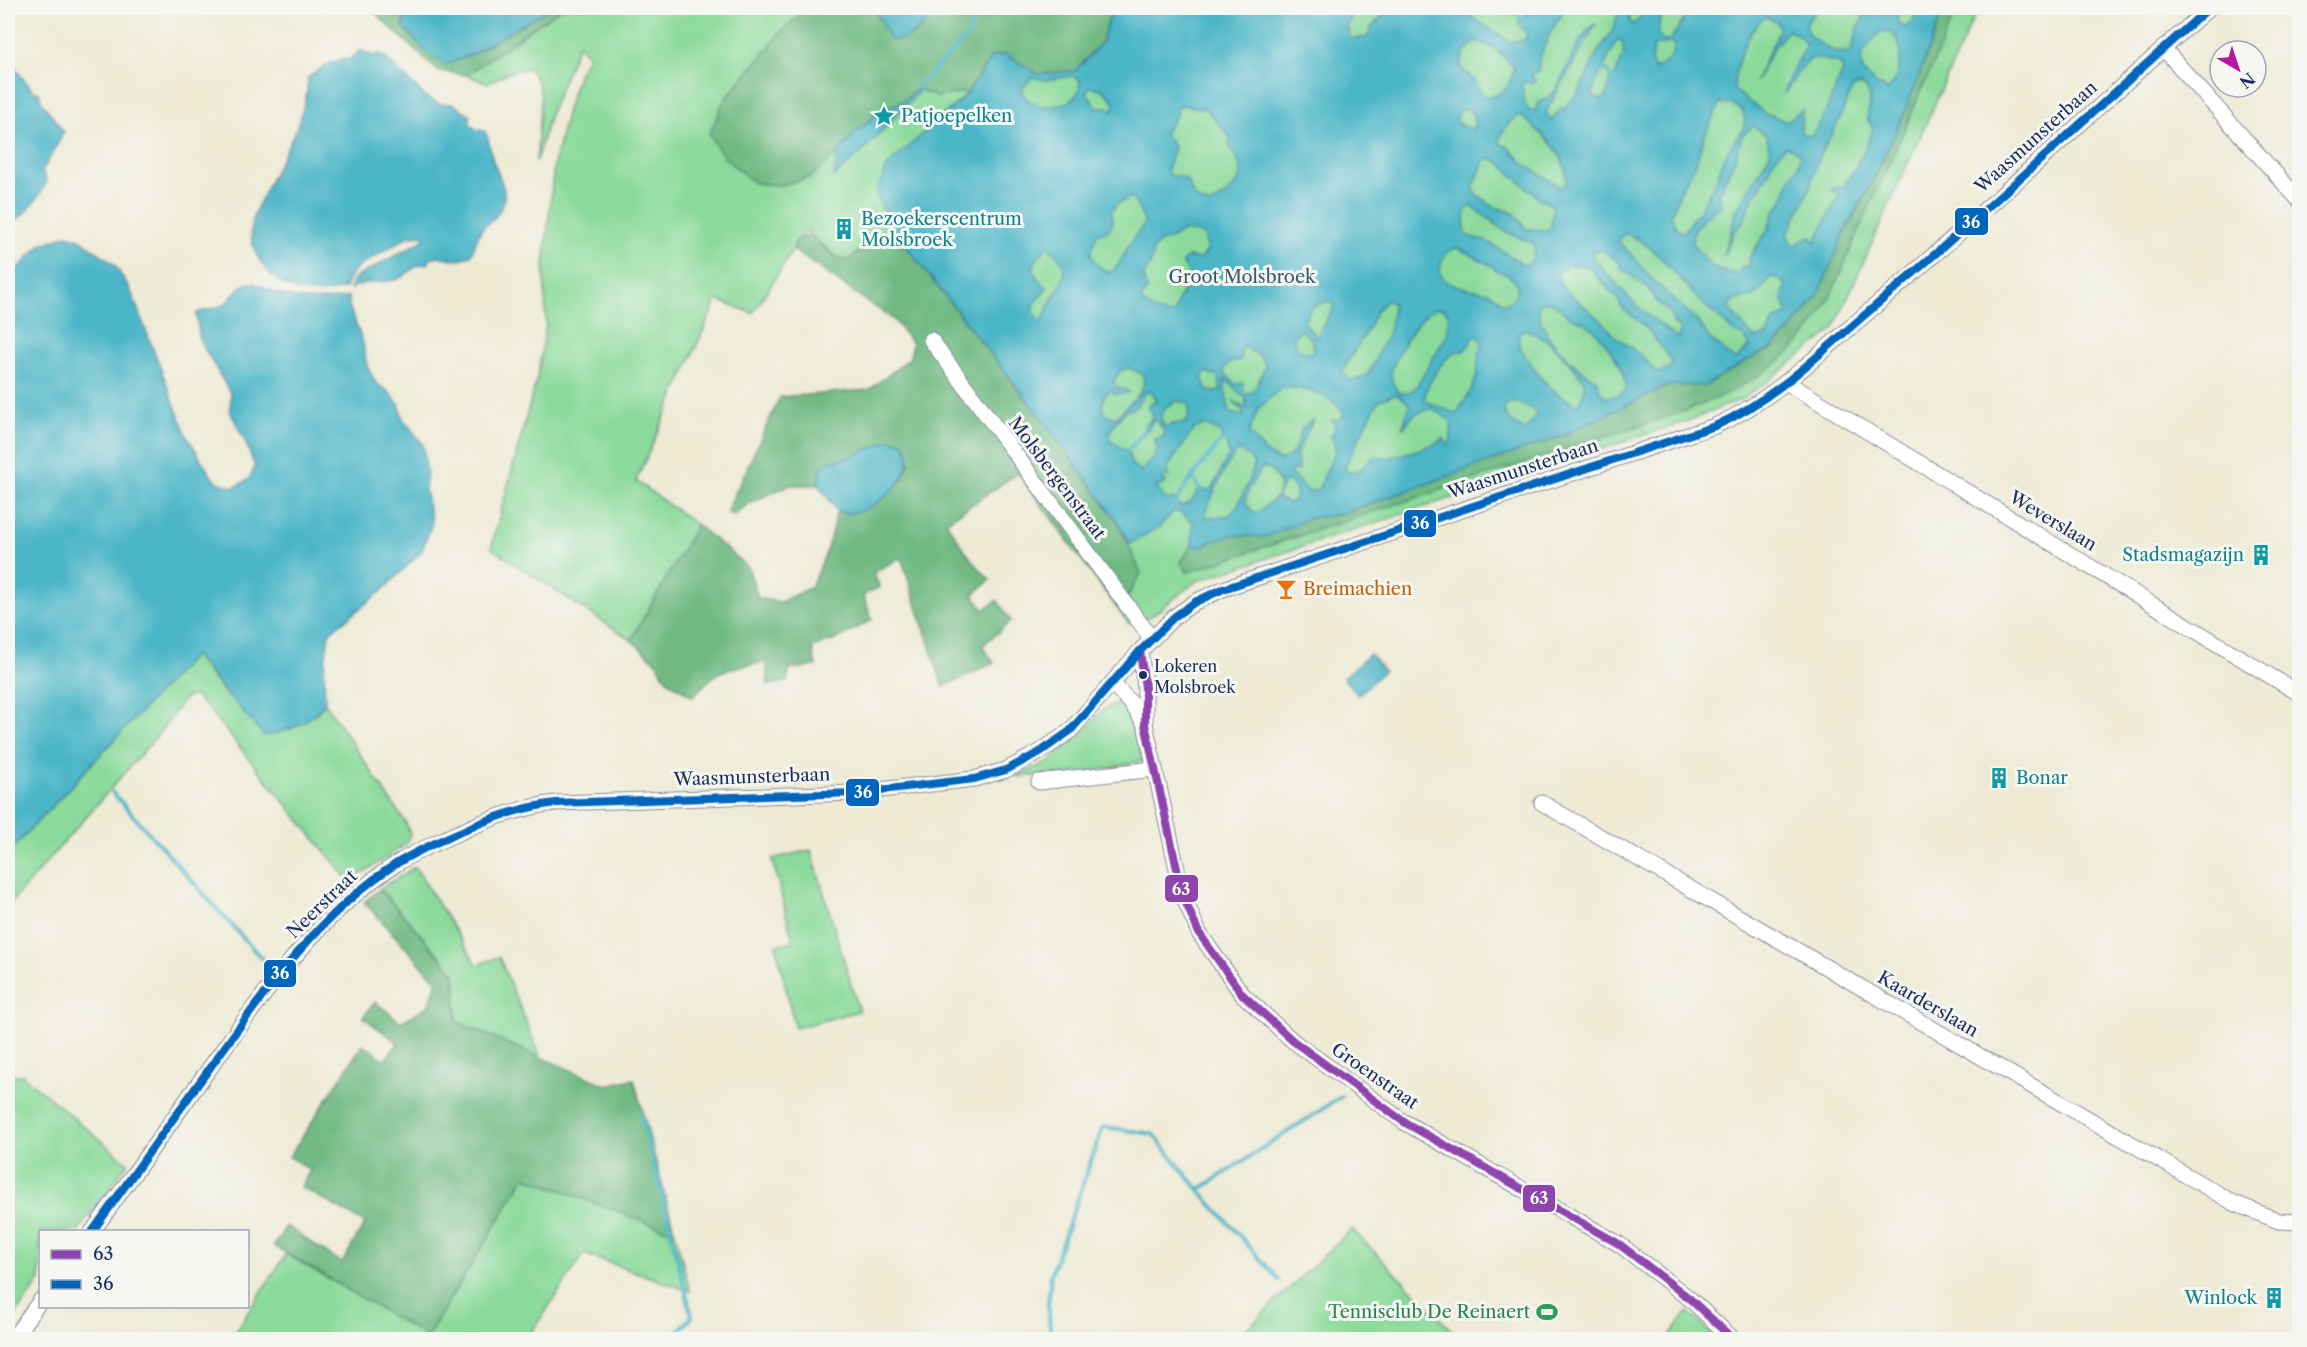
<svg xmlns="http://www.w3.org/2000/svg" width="2307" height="1347" viewBox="0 0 2307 1347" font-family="'Libre Caslon Text',serif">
<rect width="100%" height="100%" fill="#f6f6f2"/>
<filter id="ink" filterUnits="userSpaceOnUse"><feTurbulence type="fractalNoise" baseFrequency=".0167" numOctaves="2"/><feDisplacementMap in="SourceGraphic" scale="12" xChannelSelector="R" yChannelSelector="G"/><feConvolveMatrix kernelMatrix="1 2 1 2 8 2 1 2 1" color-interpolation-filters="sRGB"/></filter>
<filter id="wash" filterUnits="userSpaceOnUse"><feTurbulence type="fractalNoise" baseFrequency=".008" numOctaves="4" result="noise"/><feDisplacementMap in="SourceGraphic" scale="24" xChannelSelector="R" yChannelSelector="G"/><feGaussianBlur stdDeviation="1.35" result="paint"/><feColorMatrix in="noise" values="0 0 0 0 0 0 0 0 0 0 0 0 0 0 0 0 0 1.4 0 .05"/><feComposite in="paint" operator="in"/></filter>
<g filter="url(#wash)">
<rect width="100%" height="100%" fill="#eeead4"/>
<!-- green -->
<g fill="#8ada9a" stroke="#52847c" stroke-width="1.5" fill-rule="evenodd">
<path d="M559 8H1978L1833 330 1767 382 1742 399 1688 421 1197 581 1151 616 1129 624 1117 608 1130 593 1057 488 837 257 810 235 809 230 796 241 793 250 753 313 717 300 636 481 697 525 631 640 491 548 538 374 546 324 544 267 554 164 567 110 579 72 589 56 578 45 551 111 536 161 541 97 538 83 529 68 509 72 488 83 466 75 560 9ZM724 156 793 182 782 185 755 183Z"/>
<path d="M194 655 228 697 317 713 325 703 406 823 410 834 407 843 350 882 210 711 195 696 186 697 162 730 8 906V853Z"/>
<path d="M1114 704 1123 705 1131 714 1143 761C1101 771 1058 778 1015 776L1047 763 1082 733 1104 709Z"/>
<path d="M811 850 859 1011 795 1028 776 945 793 941 772 859Z"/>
<path d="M415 867 477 965 499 957 541 1058 457 1022 455 973 380 889Z"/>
<path d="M22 1075 128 1163 78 1231 40 1232V1281L8 1325V1076Z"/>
<path d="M525 1176 675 1233 690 1291 584 1254 527 1339 230 1340 286 1254 427 1336Z"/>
<path d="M1352 1229 1460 1339H1236Z"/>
<path d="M1688 1312 1718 1339H1667Z"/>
</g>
<!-- forest -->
<g fill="#6fba82" stroke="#457470" stroke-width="1.5">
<path d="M377 8H416L405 18 472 54 550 8 560 9 466 75 438 71 373 11Z"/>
<path d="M807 8H875L880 20 912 36 939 8H1113L1101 43 1075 71 1038 74 1005 54 991 57 967 94 961 93 937 97 917 89 904 101 880 111 856 132 838 153 811 177 782 185 754 183 725 158 709 135 724 101 782 31Z"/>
<path d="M1944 8H1957C1925 83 1892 158 1858 233 1840 272 1826 318 1794 348 1763 378 1724 396 1685 411L1187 572 1181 562 1192 545 1199 547 1229 535 1265 537 1310 518 1338 515 1562 436 1669 385 1683 384 1770 350 1791 330 1802 313 1871 184 1905 112Z"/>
<path d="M891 227 1046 424 1118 522 1141 573 1130 593 1117 608 1018 473 946 522 971 559 990 580 973 595 984 610 997 600 1011 621 982 646 994 663 943 687 901 557 873 573 880 587 863 595 872 620 837 639 812 648 816 666 790 669 787 682 768 685 766 662C728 669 719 666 693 697L667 680 656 662 631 640 697 525 748 567 758 598 780 602 811 587 826 553 837 511C856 521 891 495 902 479 905 474 907 467 910 462L883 442 874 448 822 466 818 485H789L750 503 732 516 727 511 780 397 869 390 910 358 912 343 894 320 793 250 796 241 810 235 831 254 846 261Z"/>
<path d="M380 889 455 974 457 1022 606 1085 634 1079 675 1233 525 1177 427 1337 274 1246 286 1226 342 1263 365 1223 301 1187 310 1170 289 1157 363 1044 385 1060 398 1043 363 1017 375 1002 401 1022 428 1006 437 982 364 902Z"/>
</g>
<!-- water -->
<g fill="#4bb6c8" stroke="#337293" stroke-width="1.5" fill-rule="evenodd">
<path d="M417 8H550L472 54 445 65 426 52 403 26 405 18Z"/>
<path d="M875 8H939C925 23 913 42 890 40Z"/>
<path d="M1113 8H1351L1353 14 1347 26 1351 39 1368 37 1371 28 1390 8H1447L1461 10 1510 42 1525 40 1527 35 1518 22 1524 16 1535 11 1536 8H1565C1557 20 1536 56 1539 70L1531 74 1535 81 1534 83 1525 82 1522 84C1524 95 1522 103 1530 111L1536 110 1538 103C1569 92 1567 42 1596 24L1546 112 1551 121 1561 108 1565 109 1568 103 1579 92 1597 53 1612 32 1620 8H1634L1629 19 1633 25 1649 8H1664L1660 17 1658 36 1664 41 1670 40 1692 8H1781C1791 15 1794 9 1804 8 1808 7 1814 8 1819 8 1814 13 1806 20 1806 28 1807 38 1828 49 1837 52 1841 53 1847 52 1851 51L1858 28 1868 8H1894L1900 25 1906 27 1912 22 1919 8H1944L1905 112 1871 184 1847 227 1818 295 1791 330 1770 350 1757 355 1704 386 1669 385 1562 436 1338 515 1310 518 1265 537 1230 535 1199 547 1192 545 1193 522 1181 513 1174 511 1158 528 1129 544 1118 522 1046 424 891 227 876 193 888 165 967 94 991 57 1005 54 1038 74 1075 71 1101 43ZM1765 17 1777 22 1780 29 1755 82 1775 46 1788 30 1798 35 1806 44C1800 62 1787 75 1784 93 1794 81 1799 67 1812 58 1823 57 1830 62 1840 64L1843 71 1822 120 1812 135H1805L1801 132 1802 110 1786 122 1772 115H1767L1734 90C1734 66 1746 31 1765 17ZM1891 31C1906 47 1900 75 1888 90 1853 73 1854 58 1880 32ZM1617 40H1621C1628 56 1619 61 1615 76L1610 77 1607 95 1603 99 1596 98 1592 94 1594 87ZM1477 41 1494 48 1514 67C1512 83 1500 102 1482 95L1476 82 1461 68C1460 57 1467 46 1477 41ZM1674 43C1675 56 1666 64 1655 69L1651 61 1654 45ZM1074 76 1079 79C1085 101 1055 110 1038 105 1031 103 1027 98 1022 93L1024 86 1032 77 1045 80ZM1861 85C1874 91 1870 106 1867 118 1868 121 1870 123 1872 126 1875 135 1849 180 1842 188L1836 186 1831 189 1835 193 1838 192 1840 194 1815 242 1811 236 1795 245 1792 244 1787 235 1806 198 1821 153 1838 123 1853 87ZM1089 87C1103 87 1107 93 1115 103L1113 111 1107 107 1096 108 1087 93ZM1720 103 1734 105 1742 110 1745 120 1743 130 1734 141 1721 164 1719 175 1702 205 1699 214 1695 215 1685 231 1682 232 1677 230 1671 215 1682 187 1694 168 1705 135ZM1182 105 1206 109 1231 138C1226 148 1232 150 1237 158 1250 179 1226 196 1210 205 1206 203 1199 201 1196 198 1186 187 1194 176 1171 176L1167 171 1174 146 1164 133 1178 113 1176 108ZM1466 109 1473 114 1474 130 1461 126 1456 119 1461 110ZM1520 115C1541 132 1571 156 1566 185L1560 187 1527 166 1508 147 1499 143C1500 133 1510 119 1520 115ZM1753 126 1767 136 1770 154 1735 213 1731 232 1723 256 1734 232 1744 221 1751 202 1769 172 1772 161 1786 146 1801 154 1798 166 1789 181 1782 203 1775 210 1767 231 1750 256 1749 268 1744 266 1737 273C1723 274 1709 268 1703 255L1700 254C1697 249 1691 243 1692 237 1693 228 1712 209 1721 206L1718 195 1735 159 1742 136ZM1486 159H1492L1497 161 1541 200 1553 206 1551 228 1544 230 1526 229 1514 213 1494 207 1476 194 1473 187ZM1132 197 1145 222C1140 232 1132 238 1127 248 1122 258 1120 266 1110 273 1088 261 1087 254 1098 233L1107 231 1113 224 1111 211 1118 203ZM1472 207 1507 232 1534 244C1536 253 1534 260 1526 266L1488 242 1466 235C1464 228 1465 216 1466 208ZM1182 231 1195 232 1204 235 1208 250 1201 259 1188 257 1182 262 1191 278 1179 298 1174 314C1163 315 1147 310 1141 299L1147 290 1143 276 1151 264 1153 249 1160 242 1172 238ZM1623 234C1646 234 1684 285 1700 301 1707 308 1715 314 1722 320 1729 328 1733 334 1744 336L1750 346 1735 360 1710 339 1697 321 1649 276 1628 251 1618 242ZM1048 247C1084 274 1050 290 1044 318L1040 322C1027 308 1036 299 1047 288 1028 271 1029 265 1048 247ZM1458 248 1494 267 1497 271C1508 274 1523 282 1515 295 1511 301 1510 303 1503 303 1500 301 1496 296 1492 294 1479 287 1427 291 1443 259 1446 252 1452 249 1458 248ZM1594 251 1602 250 1618 261 1622 269 1648 288 1658 303 1670 313 1674 324 1680 329 1679 336 1676 338C1664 326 1651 319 1639 308 1627 297 1618 284 1606 273 1600 266 1596 263 1592 254ZM1568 265 1587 266 1617 298 1623 309 1645 326 1672 361 1671 367 1660 373 1656 372 1642 356 1615 336 1601 320 1566 291 1560 284 1558 274ZM1772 276 1786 284 1782 298 1788 314 1773 321 1767 335 1755 339 1728 308 1732 301 1756 295ZM1327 301 1332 303 1334 307 1316 338 1304 321 1311 308ZM1386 301H1390L1393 305C1392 314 1391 324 1388 334 1385 341 1379 348 1377 356 1372 370 1368 379 1351 380L1343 374 1345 366 1369 327 1376 311ZM1548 301C1556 304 1560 309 1567 315 1573 320 1582 320 1588 325 1602 336 1627 370 1626 389L1619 395 1606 397C1598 393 1599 388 1598 381 1575 369 1536 333 1539 305ZM1438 308 1444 309 1449 315 1447 335 1416 387 1408 393H1399C1395 387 1392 383 1391 376 1391 359 1421 311 1438 308ZM1525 329 1548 341 1570 363 1584 381 1585 387 1580 404 1577 405C1558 396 1542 382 1531 364 1524 353 1516 347 1519 333ZM1300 331H1303L1311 339 1314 347 1312 353 1302 352 1294 343V336ZM1479 335 1482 345C1477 356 1478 363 1477 374 1474 389 1464 402 1456 414L1425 401C1423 388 1443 358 1455 352 1456 352 1463 351 1464 351L1473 339ZM1244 347 1258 354 1266 365 1254 391 1248 394 1243 390V383L1235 384 1222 370 1232 362 1241 360V350ZM1128 368 1142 374C1151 391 1125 405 1117 417H1111L1103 411C1101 402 1103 396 1110 390L1115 394 1128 393 1126 390 1118 388 1113 382 1120 371ZM1206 372 1219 377 1221 390 1214 392 1206 390 1202 376ZM1225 379 1245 398 1247 409 1233 401 1243 412V416L1230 413 1225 391ZM1282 387C1303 388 1334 394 1344 415L1339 420H1332L1335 428 1331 437 1335 445V452L1319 488 1315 491H1308L1290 473 1293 469 1297 471 1299 470 1296 455 1314 419 1302 428 1295 449 1290 456 1280 461 1266 453 1249 433 1258 409ZM1151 391 1157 400 1148 405V410L1154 415 1144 428V432L1149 429 1152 421 1156 420 1163 429 1165 435 1162 438 1155 439V443L1158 447 1154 457 1142 471 1132 465 1128 451 1113 443 1109 436 1114 424 1126 411 1132 409 1138 404 1144 393ZM1395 394 1401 397 1410 405 1402 429 1415 414 1432 408 1452 422 1450 443 1447 446 1444 438C1439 446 1399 455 1388 458 1383 459 1379 455 1374 457 1365 461 1362 475 1347 472L1345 467 1346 464 1378 401ZM1176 401 1189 403 1188 421C1181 425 1173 422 1166 427L1162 423 1161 415 1165 408ZM1513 401 1535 410 1536 415 1526 430C1514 425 1505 421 1504 407ZM1205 425 1221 432 1222 439 1226 442 1229 455 1212 488 1209 491 1199 489 1191 502 1181 507 1174 499 1166 500 1156 487 1164 484 1166 482 1162 477 1164 474 1169 477 1168 467 1194 429ZM1239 450 1250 458 1254 465C1252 475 1237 512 1229 515 1224 517 1211 517 1206 517 1205 507 1230 456 1239 450ZM1264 467 1272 470C1273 475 1277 477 1279 482 1283 498 1266 504 1258 513L1252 511 1245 502 1249 488 1261 469ZM1284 482H1289L1297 490 1294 501 1289 503 1277 498Z"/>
<path d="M361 50 375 57 377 54 382 55 426 97 440 104H453L470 115V124L477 130 485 131C491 142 489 152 494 163 501 182 512 197 496 216 492 221 486 224 482 229 476 237 476 246 471 255L459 260 437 256 431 258 428 264C410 264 412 274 398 279 382 284 366 280 350 289L353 279 425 239 422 235 407 237 359 266 350 276 345 288C322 295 301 296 280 282 261 270 248 245 252 223 254 211 261 200 266 189 283 153 307 119 308 78L328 64 339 61 342 58 348 60Z"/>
<path d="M8 60 34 92H39L41 101 64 132 42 172 47 181C39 200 24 215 8 227Z"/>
<path d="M917 88 918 93 860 154 834 176 838 153 856 132 881 111 904 101Z"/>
<path d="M66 235 80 239 114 264 130 289 186 434 211 476 220 483 234 487 248 480 255 467 246 443 230 411 231 394 200 341 196 314C205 309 219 309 226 303 233 297 236 288 246 284 256 281 267 289 276 293 305 302 319 302 349 297V306L363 343 367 366 376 383 388 391 399 404 403 419 423 444 427 474 425 490 432 523 422 551 382 591 329 633 324 671 325 703C307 724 290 731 264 736L194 655 8 853V278L41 245Z"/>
<path d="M890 440 903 442C928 472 864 525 837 511L818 485 822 466 829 461 847 458Z"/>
<path d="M1370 654 1384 671 1358 695 1343 678Z"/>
</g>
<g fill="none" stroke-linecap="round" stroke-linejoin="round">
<!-- stream -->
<g stroke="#4bb6c8" stroke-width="4">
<path d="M1506 8 1522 18"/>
<path d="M1603 67 1612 77"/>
<path d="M917 88 968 35 977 8"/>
<path d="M1128 451 1144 432"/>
<path d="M1193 477 1199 489"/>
<path d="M1176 501 1194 474 1222 440"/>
<path d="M112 792 264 961"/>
<path d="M641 1114 692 1317 670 1340"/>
<path d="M1199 1190 1342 1096"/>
<path d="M1051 1340 1048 1305 1051 1274 1103 1127 1153 1134 1199 1190 1279 1280"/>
</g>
</g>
</g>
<g filter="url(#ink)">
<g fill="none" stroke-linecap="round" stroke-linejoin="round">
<defs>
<g id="minor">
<path d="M2163 48 2300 201"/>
<path d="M931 340 1152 639"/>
<path d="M1786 382 2300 694"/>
<path d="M1140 651 1145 687V724L1183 896 1199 933 1242 994 1293 1041 1404 1122 1619 1244 1690 1299 1734 1340"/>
<path d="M1112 683 1130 702 1145 724"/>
<path d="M1039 782 1154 769"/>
<path d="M1542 803 2234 1203 2279 1221 2300 1222"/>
<path d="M92 1232C131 1178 170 1123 209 1069 262 995 321 911 399 862 419 850 439 841 460 832 490 818 523 807 556 803L855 793 974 779 1006 770 1040 752 1070 731 1140 651 1174 617 1195 602 1223 589 1715 426C1776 399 1824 349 1874 307 1988 210 2097 107 2209 8"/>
<path d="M12 1340 40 1301"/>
</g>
</defs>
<!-- minor casing -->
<use href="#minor" stroke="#848c99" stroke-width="17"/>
<!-- minor -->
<use href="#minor" stroke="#fff" stroke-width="15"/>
<defs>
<path id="bus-1" d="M1140 651 1145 687V724L1183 896 1199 933 1242 994 1293 1041 1404 1122 1619 1244 1690 1299 1734 1340"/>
<path id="bus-2" d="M92 1232C131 1178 170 1123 209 1069 262 995 321 911 399 862 419 850 439 841 460 832 490 818 523 807 556 803L855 793 974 779 1006 770 1040 752 1070 731 1140 651 1174 617 1195 602 1223 589 1715 426C1776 399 1824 349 1874 307 1988 210 2097 107 2209 8"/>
</defs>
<!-- bus-1 casing -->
<use href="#bus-1" stroke="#f6f6f2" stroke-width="12"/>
<!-- bus-2 casing -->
<use href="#bus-2" stroke="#f6f6f2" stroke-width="12"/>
<!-- bus-1 -->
<use href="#bus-1" stroke="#8e44ad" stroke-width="8"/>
<!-- bus-2 -->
<use href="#bus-2" stroke="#0065bd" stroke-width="8"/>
</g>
</g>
<!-- icons -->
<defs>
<symbol id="sight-bare" viewBox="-9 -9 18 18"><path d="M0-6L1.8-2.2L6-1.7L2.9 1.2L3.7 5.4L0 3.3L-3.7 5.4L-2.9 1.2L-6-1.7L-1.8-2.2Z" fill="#0f9aa8" stroke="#f6f6f2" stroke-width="2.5" paint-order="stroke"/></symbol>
<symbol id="building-bare" viewBox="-9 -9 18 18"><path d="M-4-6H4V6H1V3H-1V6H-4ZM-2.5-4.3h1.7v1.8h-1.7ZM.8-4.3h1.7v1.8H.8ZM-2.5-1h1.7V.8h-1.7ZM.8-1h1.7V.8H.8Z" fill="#0f9aa8" stroke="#f6f6f2" stroke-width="2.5" paint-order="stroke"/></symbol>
<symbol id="bar-bare" viewBox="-9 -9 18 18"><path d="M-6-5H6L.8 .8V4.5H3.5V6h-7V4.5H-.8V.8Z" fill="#e8710a" stroke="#f6f6f2" stroke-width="2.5" paint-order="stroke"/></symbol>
<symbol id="stadium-bare" viewBox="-9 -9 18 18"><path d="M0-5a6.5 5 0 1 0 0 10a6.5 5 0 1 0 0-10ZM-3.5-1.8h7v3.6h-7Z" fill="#2e9e5b" stroke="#f6f6f2" stroke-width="2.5" paint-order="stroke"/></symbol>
</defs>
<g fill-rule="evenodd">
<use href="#sight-bare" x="869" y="101" width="30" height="30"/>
<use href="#building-bare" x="829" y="214" width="30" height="30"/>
<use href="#building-bare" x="2246" y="540" width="30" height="30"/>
<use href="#bar-bare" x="1271" y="574" width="30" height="30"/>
<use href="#building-bare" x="1984" y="763" width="30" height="30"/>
<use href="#building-bare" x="2259" y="1283" width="30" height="30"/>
<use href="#stadium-bare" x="1532" y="1297" width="30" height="30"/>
</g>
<!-- markers -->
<circle fill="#1b2f5e" stroke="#f6f6f2" stroke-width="2" cx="1143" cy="675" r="5"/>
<g text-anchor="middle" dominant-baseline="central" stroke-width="6" stroke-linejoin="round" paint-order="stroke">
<!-- bus labels -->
<g font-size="16" fill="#1b2f5e" stroke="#f6f6f2" text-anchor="start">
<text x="1154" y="666">Lokeren<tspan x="1154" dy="21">Molsbroek</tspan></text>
</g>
<!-- culture labels -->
<g font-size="18" fill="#0d838f" stroke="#f6f6f2" text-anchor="start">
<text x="901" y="116">Patjoepelken</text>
<text x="861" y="219">Bezoekerscentrum<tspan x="861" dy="21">Molsbroek</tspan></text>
<text x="2244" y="555" text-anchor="end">Stadsmagazijn</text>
<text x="2016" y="778">Bonar</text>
<text x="2257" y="1298" text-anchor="end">Winlock</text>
</g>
<!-- street labels -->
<g font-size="18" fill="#1b2f5e" stroke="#f6f6f2">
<text transform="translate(2036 137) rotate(-42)">Waasmunsterbaan</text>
<text transform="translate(1523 469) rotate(-18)">Waasmunsterbaan</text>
<text transform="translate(1057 478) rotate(53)">Molsbergenstraat</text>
<text transform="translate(2053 521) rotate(31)">Weverslaan</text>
<text transform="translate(752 777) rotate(-2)">Waasmunsterbaan</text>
<text transform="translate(322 904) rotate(-44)">Neerstraat</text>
<text transform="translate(1928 1004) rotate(30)">Kaarderslaan</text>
<text transform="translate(1375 1076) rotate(35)">Groenstraat</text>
</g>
<!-- park labels -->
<g font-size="18" fill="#375a6d" stroke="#f6f6f2">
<text x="1242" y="277">Groot Molsbroek</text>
</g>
<!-- food labels -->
<g font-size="18" fill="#c56008" stroke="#f6f6f2" text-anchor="start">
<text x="1303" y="589">Breimachien</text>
</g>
<!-- leisure labels -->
<g font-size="18" fill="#27864d" stroke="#f6f6f2" text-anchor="end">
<text x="1530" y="1312">Tennisclub De Reinaert</text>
</g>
</g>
<g stroke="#f6f6f2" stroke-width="2">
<rect x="1954" y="207" width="35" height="29" rx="6" fill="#0065bd"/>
<rect x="1403" y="509" width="34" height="29" rx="6" fill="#0065bd"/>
<rect x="845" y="778" width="35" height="29" rx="6" fill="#0065bd"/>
<rect x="1164" y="874" width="35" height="29" rx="6" fill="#8e44ad"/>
<rect x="263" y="959" width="34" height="29" rx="6" fill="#0065bd"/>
<rect x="1522" y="1184" width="34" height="29" rx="6" fill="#8e44ad"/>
</g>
<g font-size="16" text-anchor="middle" font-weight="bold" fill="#fff">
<text x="1971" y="228">36</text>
<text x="1420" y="529">36</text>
<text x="863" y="798">36</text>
<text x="1181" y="895">63</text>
<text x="280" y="979">36</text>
<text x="1539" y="1204">63</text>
</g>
<!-- margin -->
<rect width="2307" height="1347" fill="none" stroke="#f6f6f2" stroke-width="30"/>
<!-- legend -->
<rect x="39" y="1230" width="210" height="78" fill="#f6f6f2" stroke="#9ea6b7" stroke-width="1.5"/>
<rect x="51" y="1250" width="30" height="9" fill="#8e44ad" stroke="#9ea6b7" stroke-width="1.5"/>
<text x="93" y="1260" font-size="18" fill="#1b2f5e">63</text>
<rect x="51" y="1280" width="30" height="9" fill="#0065bd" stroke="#9ea6b7" stroke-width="1.5"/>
<text x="93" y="1290" font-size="18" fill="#1b2f5e">36</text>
<!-- north arrow -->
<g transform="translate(2238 69) rotate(141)"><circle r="28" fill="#f6f6f2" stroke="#9ea6b7" stroke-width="1.5"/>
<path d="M0-4.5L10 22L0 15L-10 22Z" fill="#b5179e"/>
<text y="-9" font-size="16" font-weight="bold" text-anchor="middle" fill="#1b2f5e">N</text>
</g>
</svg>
